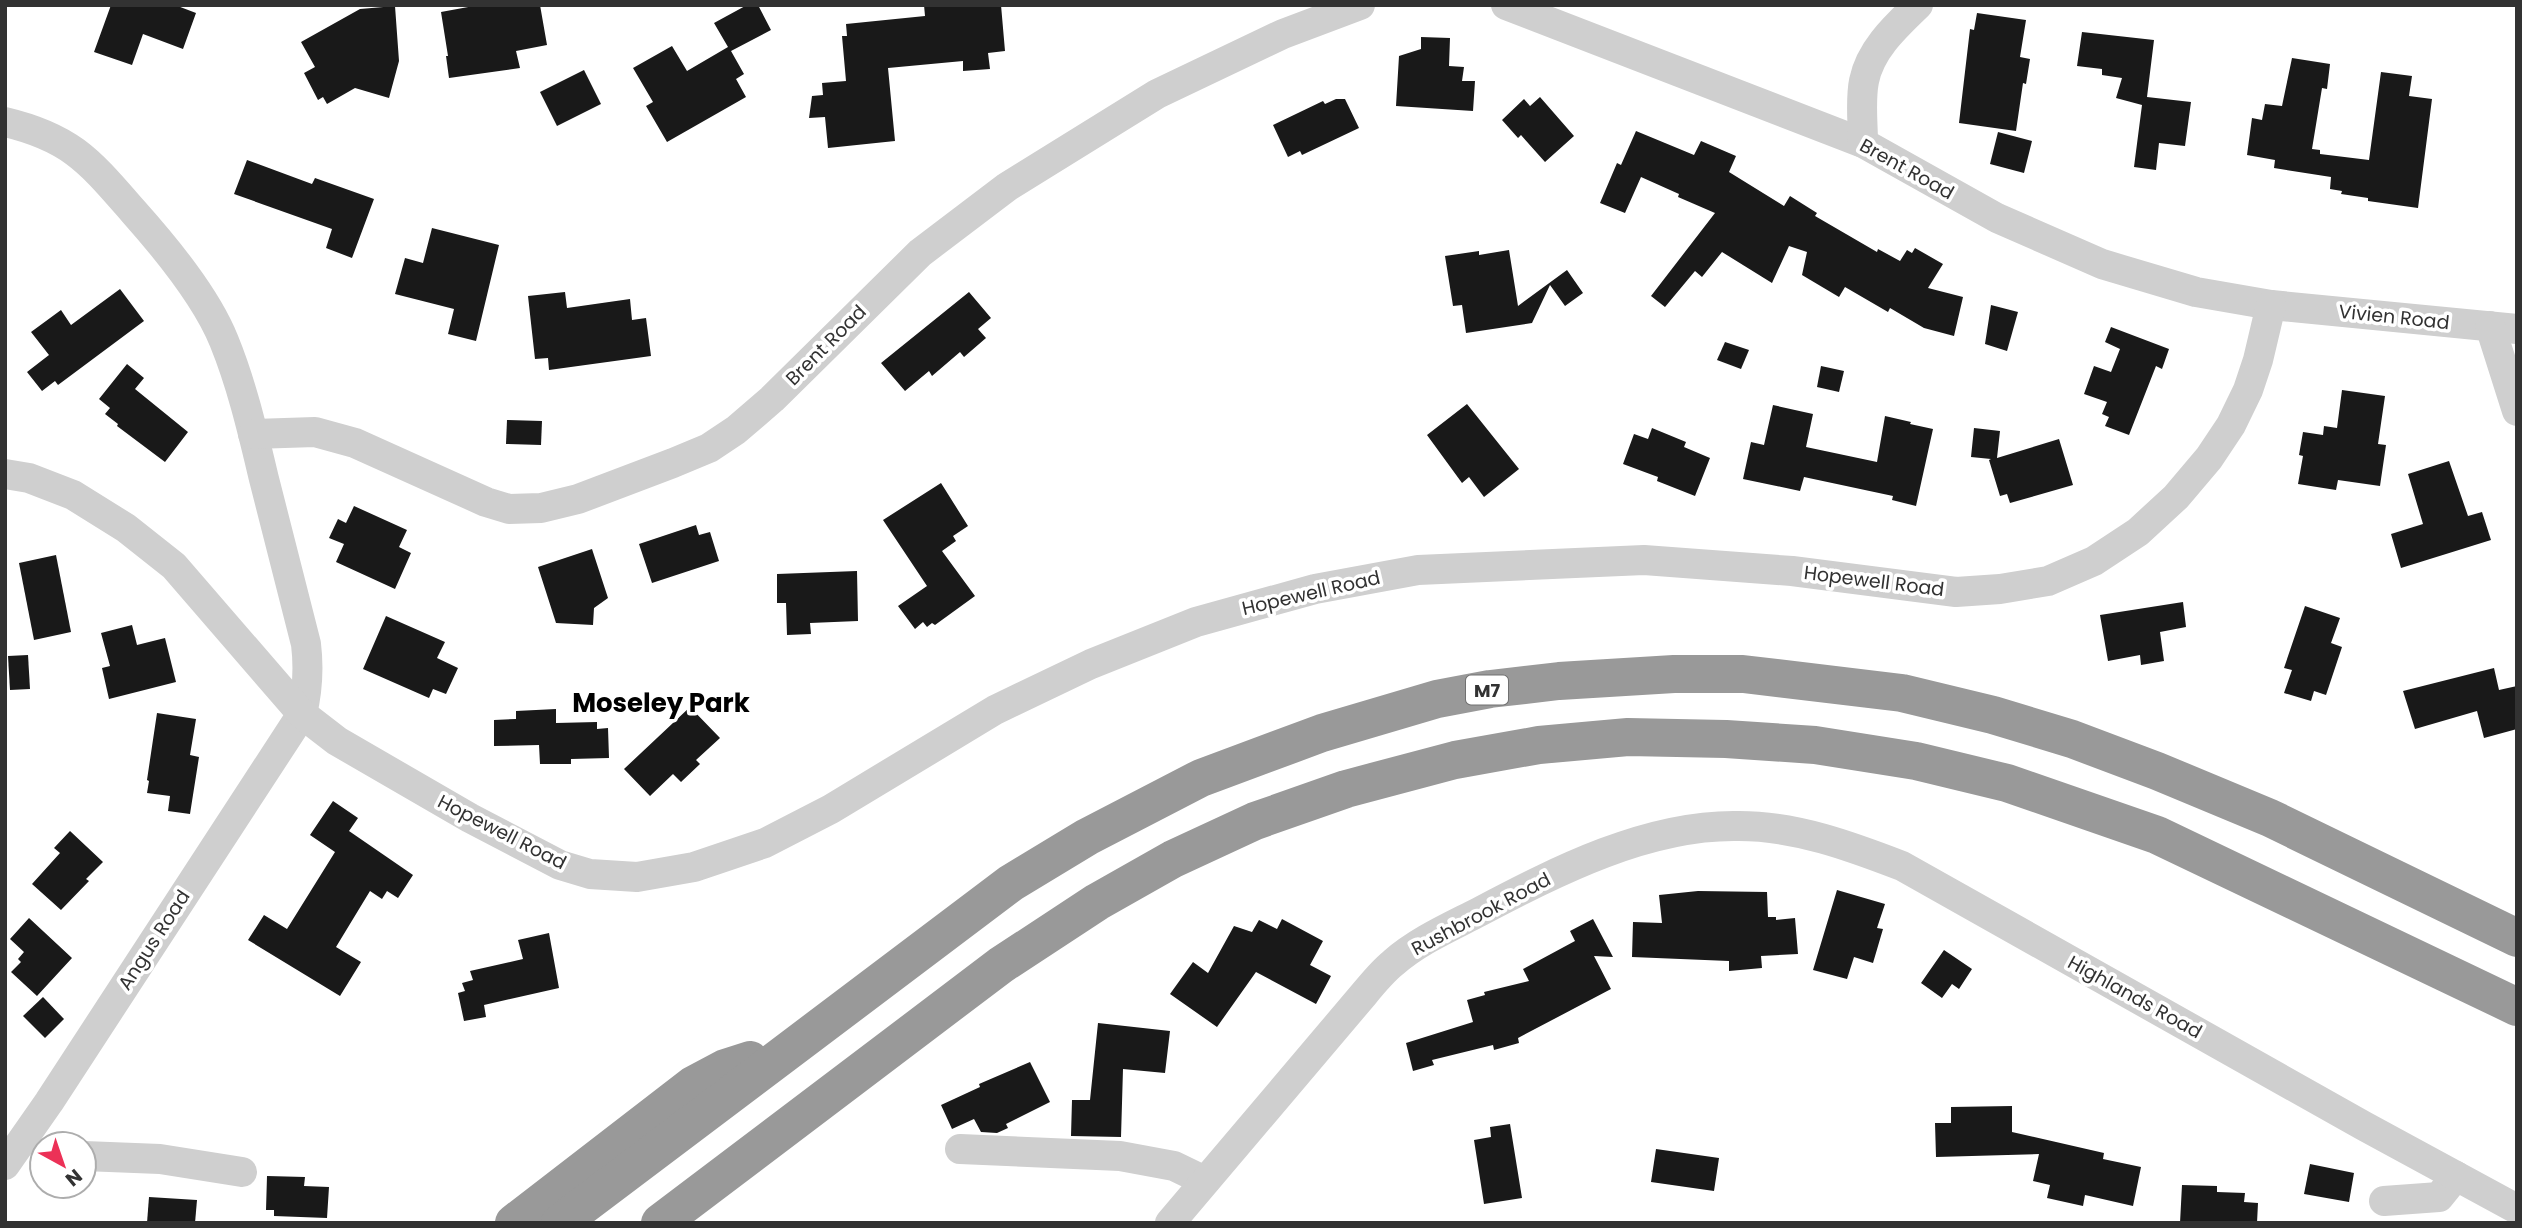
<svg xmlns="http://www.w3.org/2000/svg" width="2522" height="1228" viewBox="0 0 2522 1228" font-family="Poppins,sans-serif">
<rect width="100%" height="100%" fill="#fff"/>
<!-- building -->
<g fill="#191919">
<path d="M111 5H175L196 13 183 49 143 34 132 65 94 52Z"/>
<path d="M479 5H540L547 45 516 51 520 68 449 78 446 56H448L441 12Z"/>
<path d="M747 5H758L771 30 731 51 744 74 736 79 746 97 667 142 646 106 653 102 633 68 672 46 687 71 728 47 714 23Z"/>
<path d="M924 5H1001L1005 51 988 53 990 69 963 71V61L888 68 895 141 828 148 825 117 809 118 812 96 823 95 822 83 846 81 842 36H847L846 24 925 16Z"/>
<path d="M395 6 399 61 389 98 355 88 327 104 323 97 318 100 304 73 315 67 301 42 360 9Z"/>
<path d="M1977 13 2026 20 2020 57 2030 59 2026 84 2023 83 2016 131 1959 123 1970 29 1974 30Z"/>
<path d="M2082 32 2154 40 2147 97 2191 102 2185 146 2159 143 2156 170 2134 167 2142 105 2116 98 2122 78 2102 75V69L2077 66Z"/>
<path d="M1421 37 1450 38 1449 66 1464 67 1462 81H1475L1473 111 1396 106 1399 56 1421 49Z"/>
<path d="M2292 58 2330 64 2327 89 2322 88 2312 149 2320 150V154L2369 160 2381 72 2412 76 2409 96 2432 99 2418 208 2368 201V198L2341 194 2342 191 2330 189 2331 177 2274 168 2275 160 2247 155 2252 118 2262 120 2265 104 2282 106Z"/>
<path d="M584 70 601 104 557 126 540 92Z"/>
<path d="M1540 97 1574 136 1545 162 1521 135 1518 138 1502 120 1524 99 1530 106Z"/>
<path d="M1336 99H1345L1359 128 1302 155 1300 151 1288 157 1273 125 1323 101 1325 104Z"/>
<path d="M1636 131 1694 155 1701 141 1736 156 1729 172 1784 206 1790 196 1817 213 1815 216 1877 252 1878 249 1900 261 1907 250 1912 253 1915 248 1943 264 1928 288 1963 297 1954 336 1924 328 1890 308 1888 312 1845 287 1839 297 1802 275 1807 252 1789 246 1772 283 1722 252 1702 277 1695 271 1665 307 1651 296 1715 213 1678 197 1679 194 1641 177 1625 213 1600 203 1617 163 1621 165Z"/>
<path d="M1998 132 2032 141 2024 173 1990 164Z"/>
<path d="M247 160 312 184 315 178 374 199 352 258 326 248 332 229 234 194Z"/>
<path d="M432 228 499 245 476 341 448 334 454 309 395 294 405 258 423 263Z"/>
<path d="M1509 250 1518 306 1567 270 1583 293 1565 306 1550 285 1532 323 1466 333 1462 305 1453 306 1445 256 1479 251V255Z"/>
<path d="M120 289 144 321 58 385 55 381 42 391 27 372 49 355 31 332 61 310 71 325Z"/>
<path d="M565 292 567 308 630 299 632 320 646 318 651 356 549 370 548 358 535 359 528 296Z"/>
<path d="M969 292 991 318 978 329 986 338 964 357 960 352 932 376 929 371 905 391 881 363Z"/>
<path d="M1991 305 2018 312 2007 351 1985 344Z"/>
<path d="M2111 327 2169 349 2162 369 2156 366 2129 435 2105 426 2109 417 2102 414 2107 402 2084 394 2094 366 2111 372 2120 349 2105 342Z"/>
<path d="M1725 342 1749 350 1741 369 1717 360Z"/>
<path d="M127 364 144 378 135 389 188 432 165 462 117 426 118 424 105 414 110 408 99 399Z"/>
<path d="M1821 366 1844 371 1839 392 1817 387Z"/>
<path d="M2342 390 2385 396 2378 444 2386 445 2380 486 2338 480 2336 490 2298 484 2303 456 2299 455 2303 432 2323 435 2324 426 2337 428Z"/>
<path d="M1467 404 1519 469 1484 497 1469 477 1462 483 1427 435Z"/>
<path d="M1773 405 1813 414 1806 447 1877 462 1885 416 1911 422 1910 424 1933 429 1916 506 1892 500 1893 496 1804 477 1800 491 1743 479 1751 442 1764 445Z"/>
<path d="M507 420 542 421 541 445 506 444Z"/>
<path d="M1652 428 1686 442 1684 447 1710 458 1695 496 1657 481 1658 477 1623 464 1634 434 1648 439Z"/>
<path d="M1974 428 2000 431 1997 458 2059 439 2073 485 2010 503 2007 494 2000 496 1989 460 1991 459 1971 457Z"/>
<path d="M2449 461 2468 516 2482 512 2491 540 2401 568 2391 534 2423 524 2408 474Z"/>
<path d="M941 483 968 526 953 536 956 541 942 551 975 596 935 625 932 623 927 627 923 622 915 629 898 606 927 586 883 520Z"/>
<path d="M354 506 407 530 399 547 411 553 395 589 336 562 344 544 329 538 338 519 346 523Z"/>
<path d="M696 525 699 535 710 532 719 561 652 583 639 544Z"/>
<path d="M592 549 608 598 594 608 593 625 556 623 538 567Z"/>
<path d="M56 555 71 632 34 640 19 563Z"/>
<path d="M857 571 858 621 810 623 811 634 787 635 786 603H777V574Z"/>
<path d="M2183 602 2186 627 2160 632 2164 661 2141 665 2140 655 2108 661 2100 615Z"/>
<path d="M2305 606 2340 618 2331 643 2342 647 2326 695 2314 691 2311 701 2284 693 2292 670 2284 668Z"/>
<path d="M386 616 445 642 437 658 458 668 446 694 433 689 429 698 363 669Z"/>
<path d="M132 625 137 645 165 638 176 682 109 699 102 668 110 666 101 633Z"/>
<path d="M28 655 30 689 10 690 8 656Z"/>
<path d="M2494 668 2499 690 2517 686V729L2484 738 2477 711 2415 729 2403 691Z"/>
<path d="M690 707 720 738 696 760 700 764 681 782 673 774 650 796 624 769Z"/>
<path d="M556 709V723L597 722V729L608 728 609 758 571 759V764H540L539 745 494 746V720L516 719V711Z"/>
<path d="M157 713 196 719 190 755 199 757 190 814 168 811 170 796 147 793 149 781 147 780Z"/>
<path d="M333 801 358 818 349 831 413 875 398 898 387 891 382 899 370 891 336 947 361 962 340 996 248 940 264 915 287 929 335 852 310 835Z"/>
<path d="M70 831 103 862 86 879 89 881 61 910 32 884 60 853 54 848Z"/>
<path d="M1837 890 1885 904 1877 928 1883 929 1873 963 1854 957 1847 979 1813 970Z"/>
<path d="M1698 891 1767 892 1768 917H1776V920L1795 918 1798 954 1761 956 1762 968 1729 971V961L1632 957 1633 922 1662 923 1659 895Z"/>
<path d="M29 918 72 958 37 996 11 972 21 962 18 959 24 952 10 939Z"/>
<path d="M1282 919 1323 941 1310 965 1331 976 1316 1004 1256 972 1217 1027 1170 994 1193 962 1208 973 1234 926 1252 932 1259 920 1277 929Z"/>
<path d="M1593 919 1613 957 1594 956 1611 989 1518 1038 1519 1043 1494 1050 1493 1045 1432 1060 1434 1065 1413 1071 1406 1043 1473 1022 1467 1000 1485 995 1484 992 1529 981 1523 969 1575 941 1570 931Z"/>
<path d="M549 933 559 988 484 1005 486 1017 464 1021 458 993 465 991 462 983 473 980 470 971 523 959 518 940Z"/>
<path d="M1944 950 1972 969 1959 989 1952 984 1942 998 1921 983Z"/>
<path d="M43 997 64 1019 45 1038 23 1016Z"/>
<path d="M1098 1023 1170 1031 1165 1073 1123 1069 1121 1137 1071 1136 1072 1100H1090Z"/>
<path d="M1030 1062 1050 1102 1006 1124 1008 1128 997 1133 981 1132 974 1119 952 1129 941 1105 980 1087 979 1084Z"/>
<path d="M2012 1106V1132L2104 1153 2103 1159 2141 1167 2133 1206 2085 1195 2083 1206 2047 1198 2050 1185 2033 1181 2039 1154 1936 1157 1935 1123H1951V1107Z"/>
<path d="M1510 1124 1522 1198 1484 1204 1474 1140 1491 1137 1490 1127Z"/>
<path d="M1656 1149 1719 1158 1714 1191 1651 1182Z"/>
<path d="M2310 1164 2354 1173 2349 1202 2304 1194Z"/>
<path d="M267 1176 305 1177 304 1186 329 1187 327 1218 274 1216V1210H266Z"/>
<path d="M2182 1185 2217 1186V1192L2245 1193 2244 1202 2258 1203 2257 1223H2180Z"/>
<path d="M149 1197 197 1200 195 1223H147Z"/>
</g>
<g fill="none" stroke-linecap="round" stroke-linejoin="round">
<!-- minor -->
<g stroke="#cfcfcf" stroke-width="30">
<path d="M1506 5 1863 143 1997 218 2102 264 2196 292 2271 305 2517 329"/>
<path d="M5 122C72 138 90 162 133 211 165 247 206 296 224 341 242 385 253 433 264 479 278 534 292 589 306 644 309 669 308 689 302 714L49 1102 5 1165"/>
<path d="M1863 143C1863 123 1860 101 1864 81 1870 50 1895 27 1918 5"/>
<path d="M2490 326 2517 411"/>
<path d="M253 434 315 432 355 443 486 502 509 509 541 508 578 499 673 463 709 448 736 430 772 399 920 253 1007 187 1157 94 1283 34 1360 5"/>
<path d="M5 474 29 478 73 495 126 528 174 566 302 714 337 741 470 818 560 865 590 874 637 877 694 867 765 843 831 809 995 710 1091 664 1196 622 1315 589 1418 570 1644 560 1792 571 1956 592 2000 589 2048 581 2094 561 2138 532 2176 497 2209 458 2231 425 2248 390 2258 360 2271 305"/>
<path d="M960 1149 1120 1156 1174 1166 1205 1181"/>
<path d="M84 1156 160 1159 242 1172"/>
<path d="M2384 1201 2439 1197 2456 1176"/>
<path d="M1170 1223 1364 994C1373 983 1382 972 1393 963 1418 941 1450 927 1479 912 1557 871 1648 824 1739 826 1796 826 1850 846 1902 866L2364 1126 2517 1209"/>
</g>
<!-- highway -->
<g stroke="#999" stroke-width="38">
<path d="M514 1223 693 1085 725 1068 750 1060"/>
<path d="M560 1223 1011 883 1087 837 1201 778 1322 733 1437 699 1490 689 1559 681 1674 674H1743L1902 693 1993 715 2072 739 2157 771 2270 818 2517 938"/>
<path d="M660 1223 1001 965 1097 902 1173 859 1255 821 1346 789 1455 760 1539 745 1628 737 1726 739 1815 745 1916 761 2007 783 2157 835 2517 1007"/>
</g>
</g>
<g text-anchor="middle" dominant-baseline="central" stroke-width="7" stroke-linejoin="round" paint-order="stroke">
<!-- shield labels -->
<rect fill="#fff" stroke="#707070" stroke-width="2" x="1466" y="675.5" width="42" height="29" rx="5"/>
<g font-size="18" font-weight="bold" fill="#323232">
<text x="1487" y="690">M7</text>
</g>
<!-- street labels -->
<g font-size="19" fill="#323232" stroke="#fff">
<text transform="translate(1907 169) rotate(29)">Brent Road</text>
<text transform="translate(2394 317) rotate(6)">Vivien Road</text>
<text transform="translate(826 345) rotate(-45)">Brent Road</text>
<text transform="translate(1874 581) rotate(7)">Hopewell Road</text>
<text transform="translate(1311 593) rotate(-13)">Hopewell Road</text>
<text transform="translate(502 832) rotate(27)">Hopewell Road</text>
<text transform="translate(1481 914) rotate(-28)">Rushbrook Road</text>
<text transform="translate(154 940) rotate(-57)">Angus Road</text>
<text transform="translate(2135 997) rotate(29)">Highlands Road</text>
</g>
<!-- district labels -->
<g font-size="26" font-weight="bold" fill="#000" stroke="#fff">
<text x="661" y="703">Moseley Park</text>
</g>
</g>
<!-- border -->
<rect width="2522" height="1228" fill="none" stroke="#323232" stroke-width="14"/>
<!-- north arrow -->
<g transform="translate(63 1165) rotate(140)"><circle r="33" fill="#ffffff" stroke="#adadad" stroke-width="2"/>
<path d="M0-5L12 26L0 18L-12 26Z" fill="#ec3157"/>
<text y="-10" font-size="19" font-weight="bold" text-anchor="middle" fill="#323232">N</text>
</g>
</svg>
